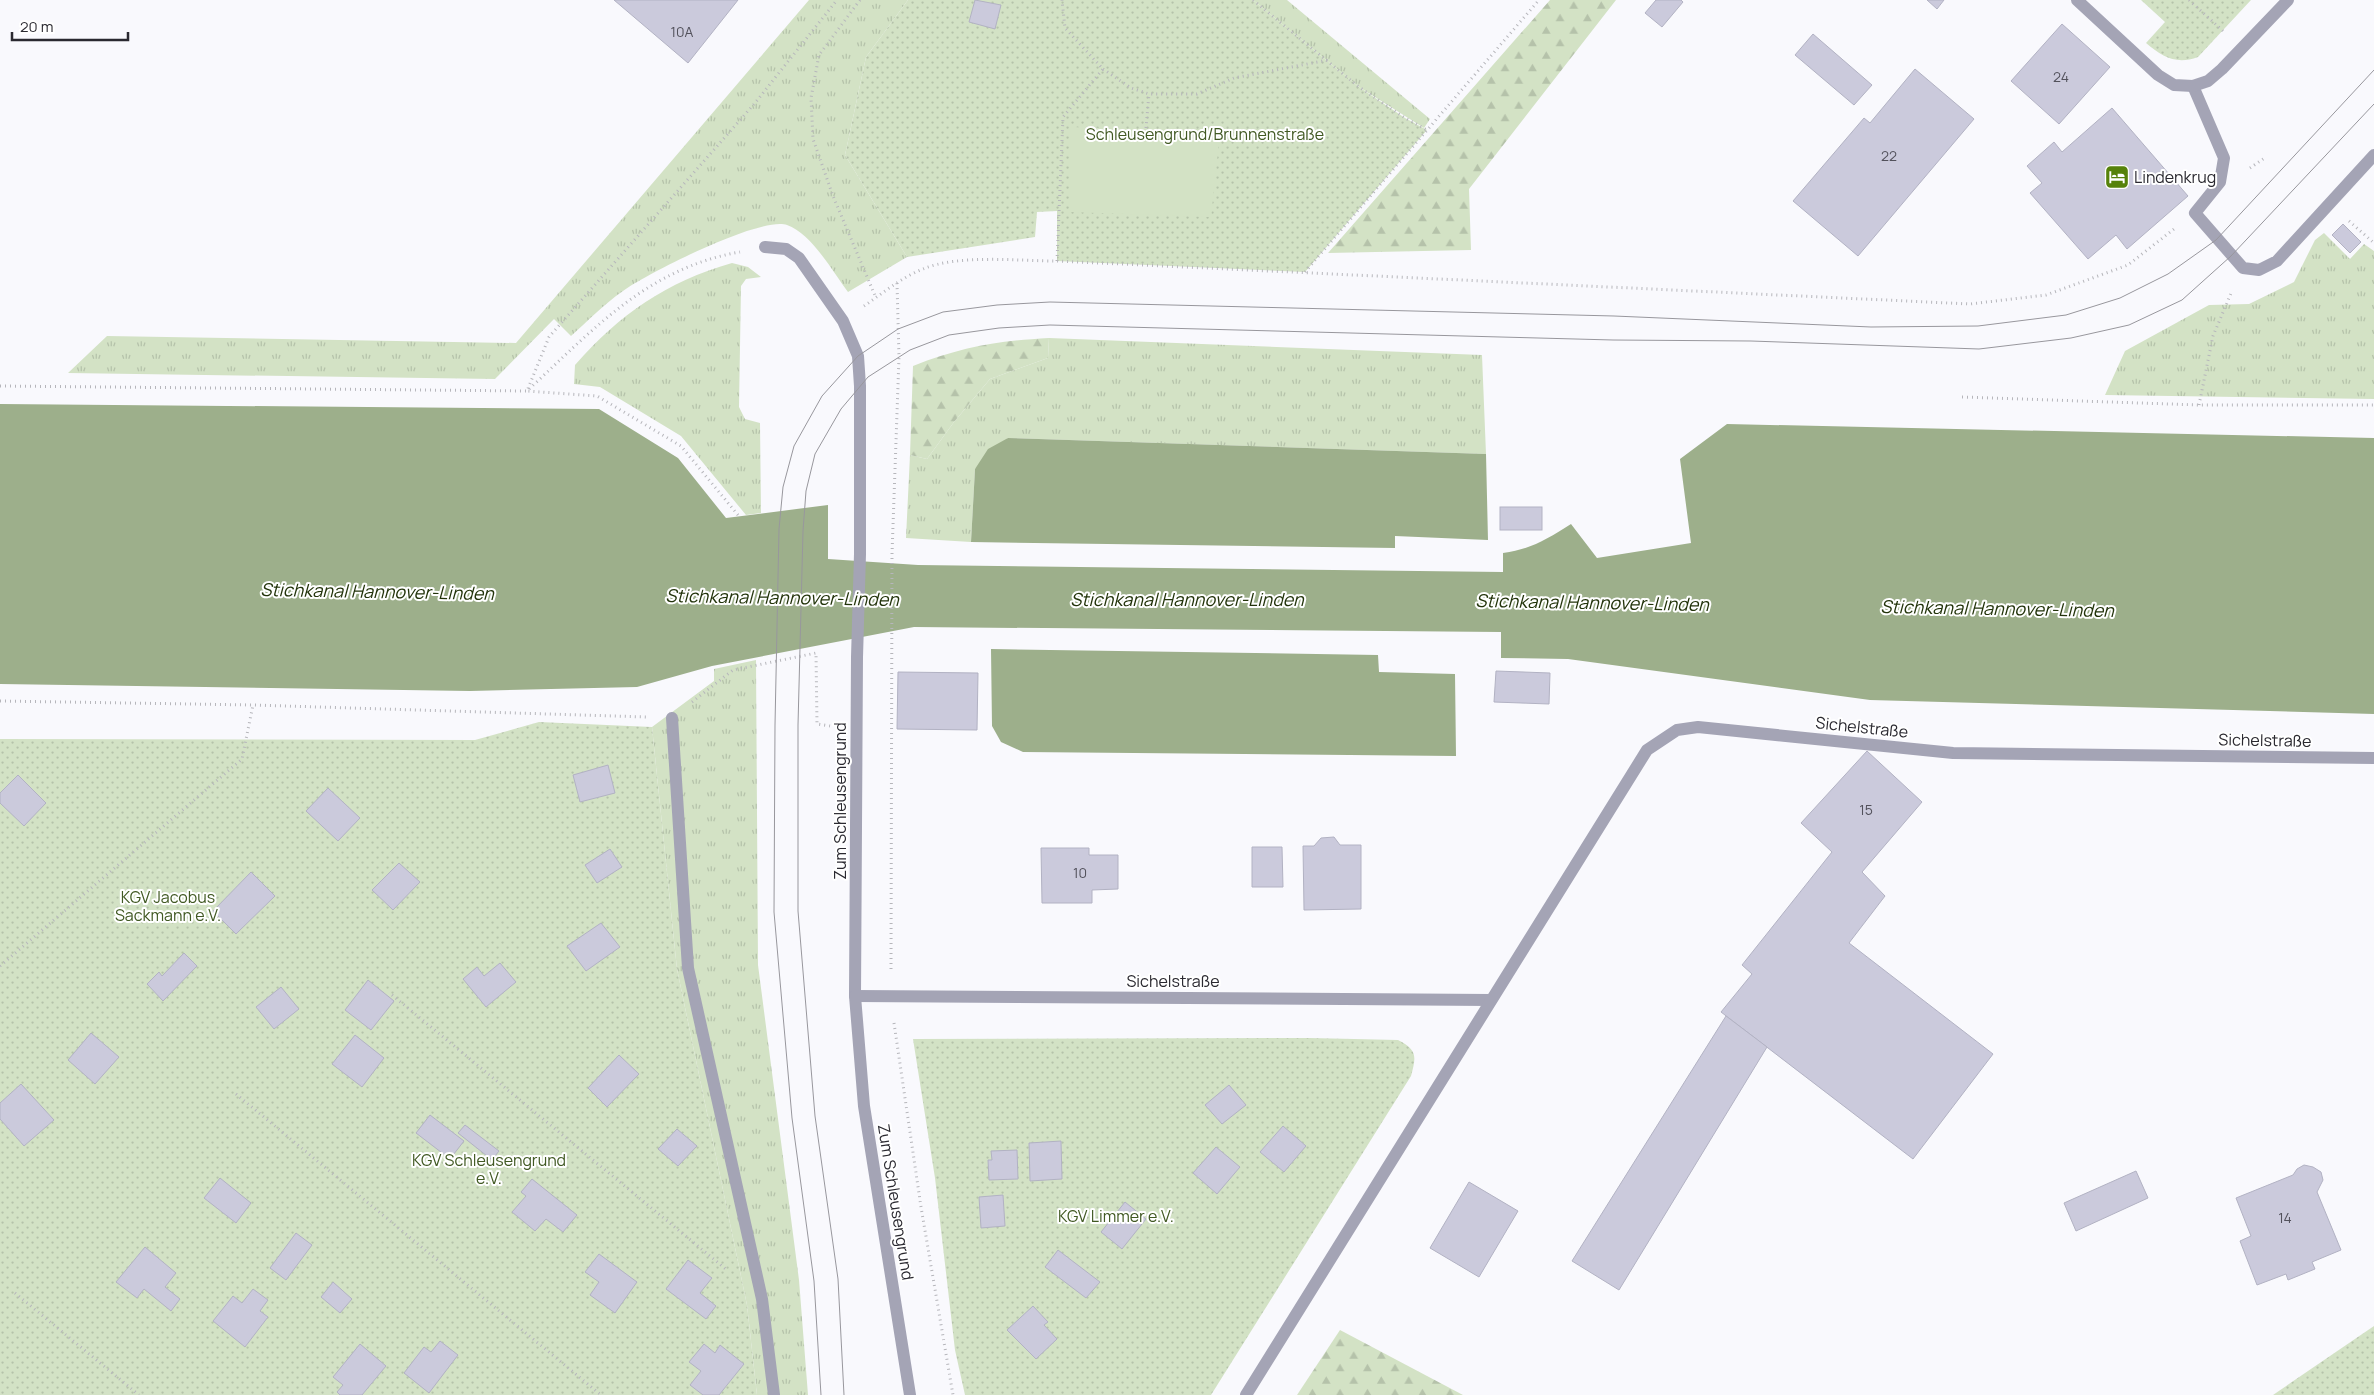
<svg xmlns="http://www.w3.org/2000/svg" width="2374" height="1395" viewBox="0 0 2374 1395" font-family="Manrope,sans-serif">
<defs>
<pattern id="grass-tufts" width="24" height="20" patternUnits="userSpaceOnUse" patternTransform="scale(1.25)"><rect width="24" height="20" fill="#d3e2c5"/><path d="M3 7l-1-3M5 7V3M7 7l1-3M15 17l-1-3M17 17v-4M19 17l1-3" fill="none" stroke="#b5c2aa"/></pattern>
<pattern id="forest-firs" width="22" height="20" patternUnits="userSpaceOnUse" patternTransform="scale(1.25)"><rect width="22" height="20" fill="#d3e2c5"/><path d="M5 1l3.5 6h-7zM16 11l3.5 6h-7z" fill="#b5c2aa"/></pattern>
<pattern id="park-dots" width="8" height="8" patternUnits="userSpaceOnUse" patternTransform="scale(1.25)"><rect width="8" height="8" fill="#d3e2c5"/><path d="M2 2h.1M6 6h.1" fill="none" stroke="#b5c2aa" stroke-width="1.8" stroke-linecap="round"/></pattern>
</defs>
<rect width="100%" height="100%" fill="#f9f9fd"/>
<!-- grass -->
<g fill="url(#grass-tufts)">
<path d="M809 0H908L866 57 845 155 907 257 848 292C833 272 811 233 787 225 760 216 648 273 623 291 604 304 588 321 571 336L554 319 495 379 68 373 107 336 516 343Z"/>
<path d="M1253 0H1287L1430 119 1424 128 1359 87Z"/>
<path d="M2324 233 2350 259 2364 244 2374 251V399L2105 395 2125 351 2209 305 2249 304 2294 282 2315 240Z"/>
<path d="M732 263 748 267 761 277 746 279 741 286 739 407 745 419 760 423 761 513 746 515 681 436 600 387 574 384 575 365C620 314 666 282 732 263Z"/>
<path d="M1049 338 1482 355 1486 454 1008 438 975 469 971 542 906 538 910 455 927 459 954 422 990 379 1048 358Z"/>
<path d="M756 660 758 965 799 1280 808 1395H757L747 1305 677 969 652 727 714 681V669Z"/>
</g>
<!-- forest -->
<g fill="url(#forest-firs)">
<path d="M1550 0H1616L1469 189 1471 250 1328 253Z"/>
<path d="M1049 338 1048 358 990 379 954 422 927 459 910 455 913 366C962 347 996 341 1049 338Z"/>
<path d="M1340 1330 1463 1395H1297Z"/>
</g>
<!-- park -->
<g fill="url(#park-dots)">
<path d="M908 0H1253L1359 87 1405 118 1427 130 1305 272 1057 261V211L1037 212 1035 237 907 257 845 155 866 57Z"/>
<path d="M2141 0H2251L2198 57C2176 65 2163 57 2146 43L2165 22Z"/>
<path d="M539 722 652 727 677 969 747 1305 757 1395H0V739L475 740Z"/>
<path d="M1310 1038 1398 1040C1418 1050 1416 1057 1411 1076L1211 1395H965L955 1350 935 1178 913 1039Z"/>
<path d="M2374 1326V1395H2273Z"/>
</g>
<!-- pitch -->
<path fill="#d3e2c5" d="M1069 127 1220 132 1211 217 1069 212Z"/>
<!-- water -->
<g fill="#9daf8b">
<path d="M0 404 599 409 678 458 726 518 828 505V559L918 565 1503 572V553C1532 549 1547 539 1571 524L1597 558 1691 543 1680 459 1727 424 2374 438V714L1870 700 1568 659 1501 658V632L914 627 712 666 637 687 470 691 0 684Z"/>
<path d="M1008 438 1486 454 1488 540 1395 536V548L971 542 975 469 988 449Z"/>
<path d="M991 649 1378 655 1379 672 1455 674 1456 756 1023 752 1001 742 992 726Z"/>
</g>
<!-- building -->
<g fill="#cbcadc" stroke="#b2b2c3">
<path d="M614 0H738L688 63Z"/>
<path d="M975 0 1001 5 995 29 969 22Z"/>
<path d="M1656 0H1681L1683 2 1662 27 1645 13Z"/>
<path d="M1927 0H1944L1937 9Z"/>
<path d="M2062 24 2110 67 2059 124 2011 81Z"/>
<path d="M1813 34 1872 85 1854 105 1795 55Z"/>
<path d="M1915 69 1974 119 1858 256 1793 201 1864 118 1870 123Z"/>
<path d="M2112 108 2188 196 2127 249 2116 235 2088 259 2030 193 2042 183 2027 166 2054 142 2062 152Z"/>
<path d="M2343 224 2361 242 2350 253 2332 235Z"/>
<rect x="1500" y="507" width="42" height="23"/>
<path d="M1496 671 1550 673 1549 704 1494 702Z"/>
<path d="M898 672 978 673 977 730 897 729Z"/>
<path d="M1867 751 1922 802 1862 872 1885 896 1849 943 1993 1054 1913 1159 1721 1012 1752 974 1742 965 1832 852 1801 823Z"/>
<path d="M608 765 615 793 580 802 573 775Z"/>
<path d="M18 775 46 803 24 826 0 803V793Z"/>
<path d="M328 788 360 818 338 841 306 811Z"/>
<path d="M1334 837 1340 845H1361V909L1304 910 1303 846H1314L1321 838Z"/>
<path d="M1252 847H1282L1283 887H1252Z"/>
<path d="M1041 848H1089V855H1118V889L1092 890V903H1042Z"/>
<path d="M610 849 622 867 597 883 585 865Z"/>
<path d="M399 863 420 882 393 910 372 890Z"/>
<path d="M251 872 275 896 236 934 213 911Z"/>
<path d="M601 923 620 947 586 971 567 946Z"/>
<path d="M184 953 197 966 163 1001 147 984 159 972 162 976Z"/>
<path d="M500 963 516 982 486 1007 463 979 477 967 484 976Z"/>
<path d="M368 980 394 1001 371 1030 345 1010Z"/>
<path d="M281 987 299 1009 274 1029 256 1007Z"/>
<path d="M1726 1016 1767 1047 1619 1290 1572 1261Z"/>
<path d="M91 1033 119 1057 95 1084 68 1060Z"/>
<path d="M355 1035 384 1058 362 1087 332 1064Z"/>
<path d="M619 1055 639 1074 607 1107 588 1088Z"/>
<path d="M21 1084 54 1120 24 1146 0 1119V1103Z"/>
<path d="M1229 1085 1246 1105 1222 1124 1205 1105Z"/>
<path d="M430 1115 464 1141 450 1159 416 1133Z"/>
<path d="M465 1125 499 1151 492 1160 458 1133Z"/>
<path d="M1283 1126 1306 1146 1284 1172 1260 1152Z"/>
<path d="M677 1129 697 1146 678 1166 658 1149Z"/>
<path d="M1061 1141 1062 1179 1030 1181 1029 1143Z"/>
<path d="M1216 1147 1240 1167 1217 1194 1193 1173Z"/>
<path d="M1017 1150 1018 1179 989 1180 988 1160H992L991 1151Z"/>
<path d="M2304 1165 2313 1167 2321 1172 2323 1180 2317 1192 2341 1250 2312 1262 2315 1269 2288 1280 2286 1274 2257 1285 2240 1241 2251 1236 2236 1198 2293 1175 2297 1169Z"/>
<path d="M2136 1171 2148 1198 2076 1231 2064 1203Z"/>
<path d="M220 1178 251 1203 236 1223 204 1198Z"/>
<path d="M532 1179 577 1215 563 1232 546 1219 535 1231 512 1212 526 1196 521 1192Z"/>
<path d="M1469 1182 1518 1211 1479 1277 1430 1248Z"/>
<path d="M1003 1195 1005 1226 981 1228 979 1197Z"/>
<path d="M1125 1202 1146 1219 1122 1249 1101 1232Z"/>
<path d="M296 1233 312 1245 286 1280 270 1268Z"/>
<path d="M145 1247 176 1273 165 1287 180 1299 171 1311 144 1289 137 1298 116 1282Z"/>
<path d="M1058 1250 1100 1282 1086 1298 1045 1267Z"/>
<path d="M599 1254 637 1282 615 1313 590 1295 599 1282 585 1272Z"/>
<path d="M688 1260 712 1278 700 1293 716 1306 706 1319 666 1289Z"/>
<path d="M333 1282 352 1299 340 1313 321 1297Z"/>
<path d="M253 1289 268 1300 260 1311 268 1317 245 1347 213 1321 233 1296 242 1303Z"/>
<path d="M1033 1306 1048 1322 1044 1325 1057 1339 1036 1359 1007 1330Z"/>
<path d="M440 1341 458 1355 429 1393 404 1373 424 1347 431 1352Z"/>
<path d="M360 1344 386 1366 362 1395H340L337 1392 343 1385 333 1377Z"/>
<path d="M704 1344 715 1353 720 1345 744 1364 719 1395H703L690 1385 701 1371 689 1362Z"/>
</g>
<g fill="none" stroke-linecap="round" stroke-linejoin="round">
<!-- path -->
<g stroke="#b6b6bb" stroke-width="3" stroke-dasharray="1 4" stroke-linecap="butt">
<path d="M860 0 819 55 811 98 813 139 833 196 876 298"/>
<path d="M1253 0 1359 87 1405 118 1427 130"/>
<path d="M2189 0 2223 31"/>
<path d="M1103 69 1131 88 1149 94H1197L1234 78 1328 60"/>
<path d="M1146 128 1149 94"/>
<path d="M2250 168 2266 157"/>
<path d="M2349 221 2374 243"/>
<path d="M1057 261 1063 117 1103 69 1065 28 1062 0"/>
<path d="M1305 272 1539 0"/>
<path d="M864 306C883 293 902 277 923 269 959 254 1017 261 1057 261L1970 304 2046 295 2128 265 2174 229"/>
<path d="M0 386 527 391C592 331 647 268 740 252"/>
<path d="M1962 397 2199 405H2374"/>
<path d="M2199 405 2213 336 2232 291"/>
<path d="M738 515 681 446 597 396 527 391 549 337 755 103 837 0"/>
<path d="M0 701 253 705 647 717"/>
<path d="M692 702 733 670 816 653 817 724 830 726"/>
<path d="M0 966 242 759 253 705"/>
<path d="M891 969 892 554 899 357 897 283"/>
<path d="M392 995 727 1270"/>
<path d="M894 1023 921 1207 953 1395"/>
<path d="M236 1094 601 1395"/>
<path d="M15 1293 139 1395"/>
</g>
<!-- service -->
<g stroke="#a4a4b5" stroke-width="12">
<path d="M2193 86 2224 158 2220 182 2195 213 2243 268 2259 270 2277 261 2374 155"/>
<path d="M672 718 688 968 762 1299 774 1395"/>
</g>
<!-- minor -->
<g stroke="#a4a4b5" stroke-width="12">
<path d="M2077 0 2158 75 2174 85 2193 86 2208 81 2222 69 2288 0"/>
<path d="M765 247 786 249 799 258 843 321 858 356 860 386V554L857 657 855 996 864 1106 910 1395"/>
<path d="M855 996 1491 1000"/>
<path d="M1246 1395 1647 750 1677 730 1698 727 1953 753 2374 758"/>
</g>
<!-- tram -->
<g stroke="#98979d" stroke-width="1">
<path d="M821 1395 814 1281 792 1118 774 912 775 725 779 529 783 487 794 446 822 396 858 356 898 329 943 312 997 305 1050 302 1614 316 1871 327 1978 326 2066 315 2120 298 2168 274 2216 240 2374 70"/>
<path d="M844 1395 838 1279 815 1116 798 911V725L803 531 806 491 815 454 841 409 868 377 910 350 949 335 999 328 1050 325 1613 340 1751 341 1979 349 2071 338 2129 325 2182 300 2231 256 2374 104"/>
</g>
</g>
<!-- icons -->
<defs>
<symbol id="hotel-square" viewBox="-11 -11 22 22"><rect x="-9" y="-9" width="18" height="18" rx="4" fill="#56820b" stroke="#fff"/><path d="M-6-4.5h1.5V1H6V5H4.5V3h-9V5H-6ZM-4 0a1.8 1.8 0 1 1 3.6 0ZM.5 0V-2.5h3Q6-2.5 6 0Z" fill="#fff"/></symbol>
</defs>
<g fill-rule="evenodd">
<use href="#hotel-square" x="2103" y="163" width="28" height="28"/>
</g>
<g text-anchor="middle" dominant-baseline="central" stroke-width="4" stroke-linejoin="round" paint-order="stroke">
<!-- number labels -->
<g font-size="14" fill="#52515b">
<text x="682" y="31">10A</text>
<text x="2061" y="76">24</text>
<text x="1889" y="155">22</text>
<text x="1866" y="809">15</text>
<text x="1080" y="872">10</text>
<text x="2285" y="1217">14</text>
</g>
<!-- park labels -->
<g font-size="16" fill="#415923" stroke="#fff">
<text x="1205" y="134">Schleusengrund/Brunnenstraße</text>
<text x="168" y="897">KGV Jacobus<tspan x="168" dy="18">Sackmann e.V.</tspan></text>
<text x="489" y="1160">KGV Schleusengrund<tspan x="489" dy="18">e.V.</tspan></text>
<text x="1116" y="1216">KGV Limmer e.V.</text>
</g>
<!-- poi labels -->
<g font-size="16" fill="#2a2930" stroke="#fff" text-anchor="start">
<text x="2134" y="177">Lindenkrug</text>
</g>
<!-- street labels -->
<g font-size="16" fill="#2a2930" stroke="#fff">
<text transform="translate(1862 727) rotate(6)">Sichelstraße</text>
<text transform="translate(2265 740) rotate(1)">Sichelstraße</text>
<text transform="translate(840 801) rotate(-90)">Zum Schleusengrund</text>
<text x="1173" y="981">Sichelstraße</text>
<text transform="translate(896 1202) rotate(81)">Zum Schleusengrund</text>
</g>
<!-- water labels -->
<g font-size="18" font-style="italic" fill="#22330a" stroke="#fff">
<text transform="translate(377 591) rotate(1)">Stichkanal Hannover-Linden</text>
<text transform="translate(782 597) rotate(1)">Stichkanal Hannover-Linden</text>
<text x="1187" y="599">Stichkanal Hannover-Linden</text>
<text transform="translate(1592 602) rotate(1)">Stichkanal Hannover-Linden</text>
<text transform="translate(1997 608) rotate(1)">Stichkanal Hannover-Linden</text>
</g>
</g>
<!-- scale -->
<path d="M12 32v8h116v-8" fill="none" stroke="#2a2930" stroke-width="2.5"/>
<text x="20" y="32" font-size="15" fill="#2a2930" stroke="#ffffff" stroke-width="4" paint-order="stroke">20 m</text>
</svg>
